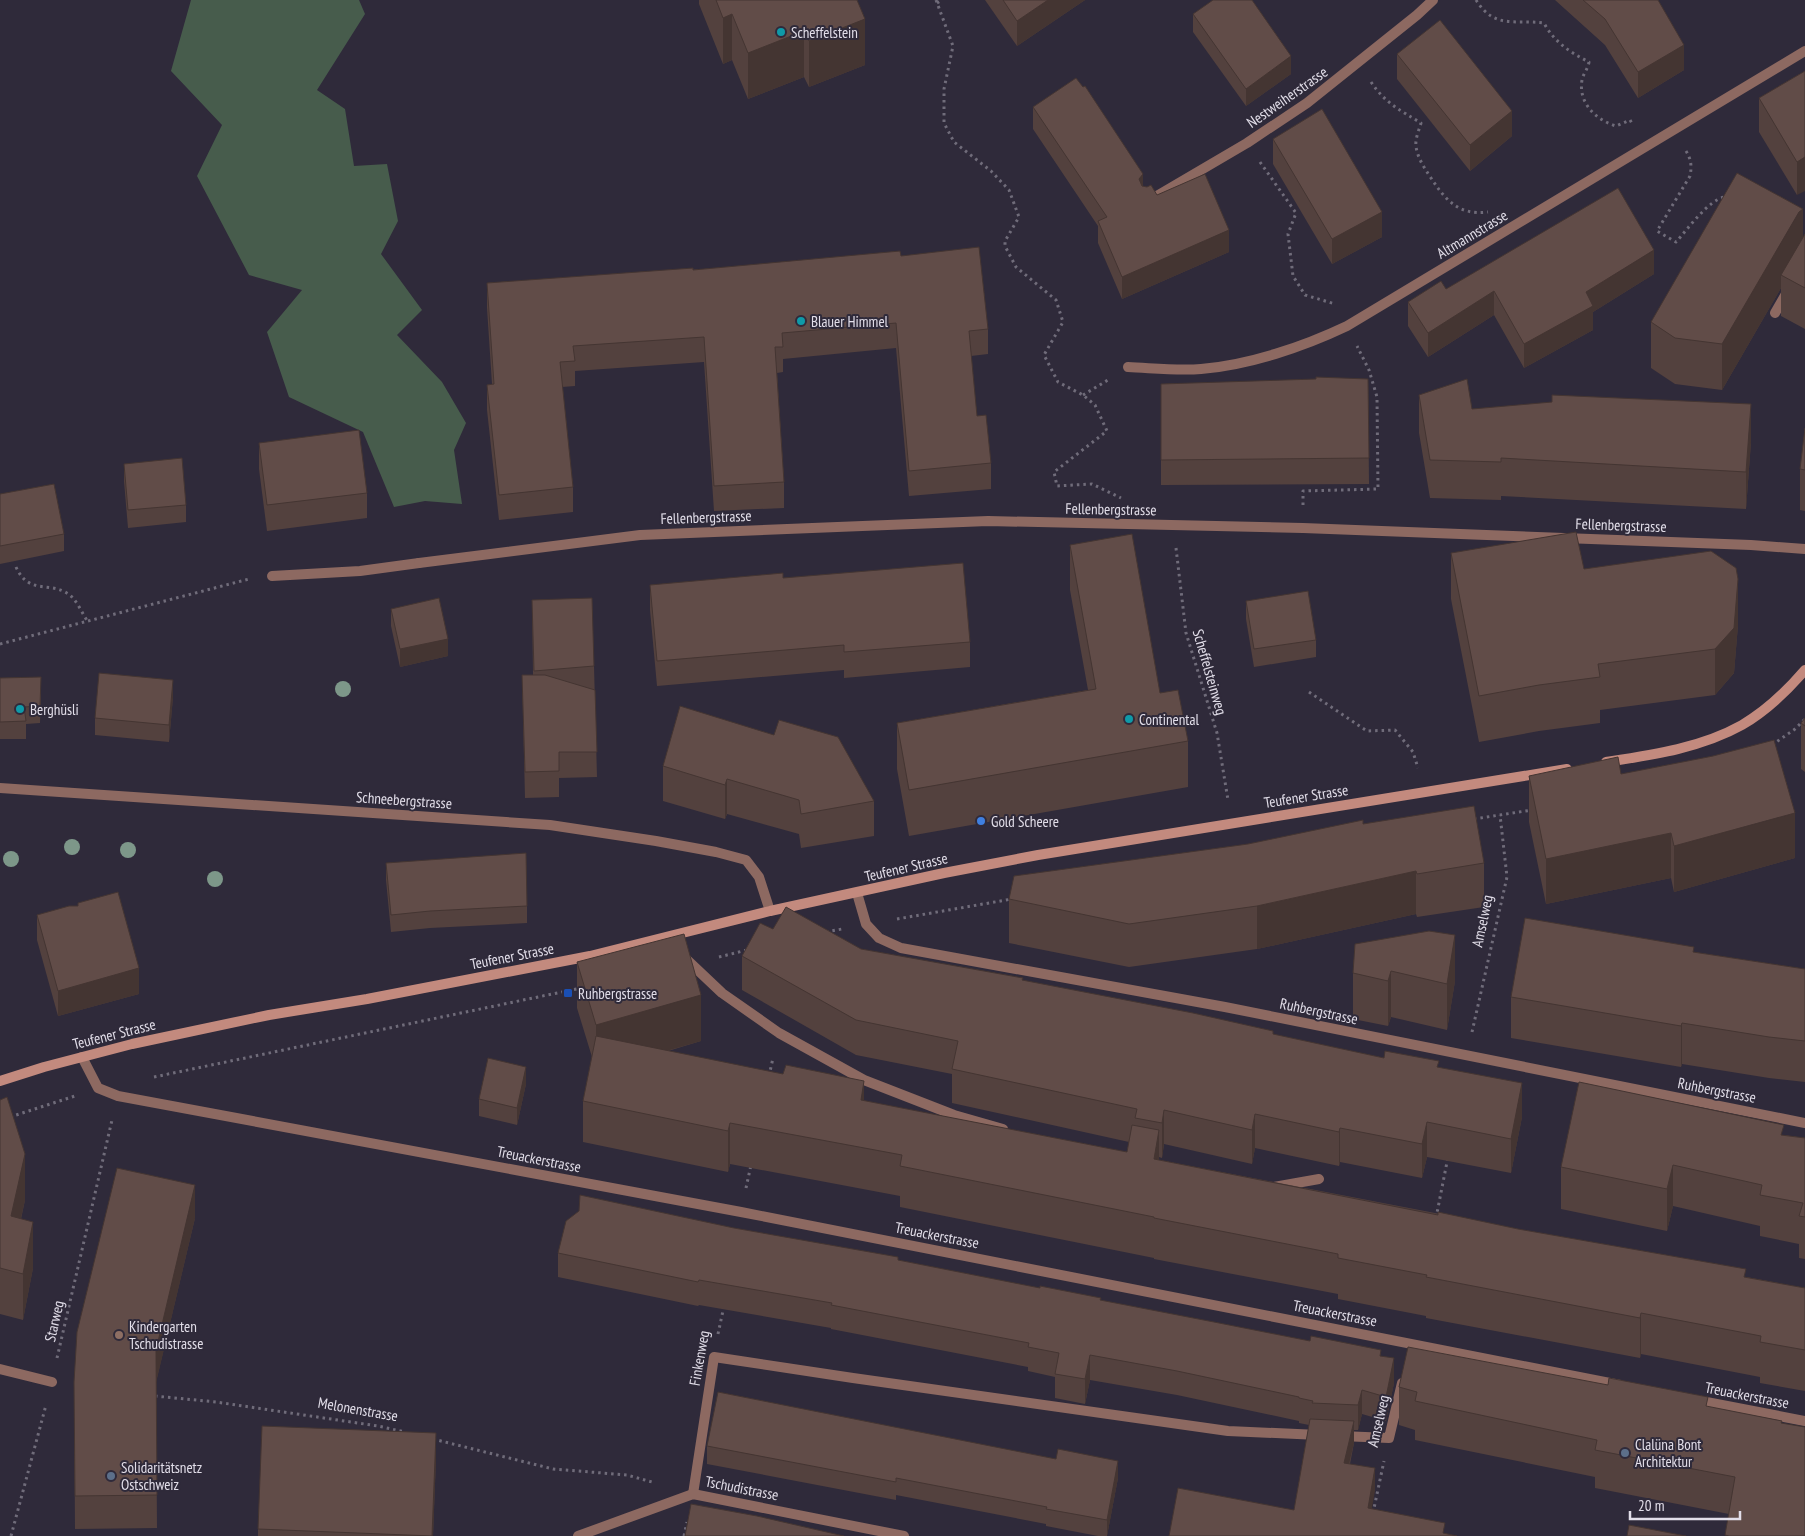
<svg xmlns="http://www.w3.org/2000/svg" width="1805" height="1536" viewBox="0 0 1805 1536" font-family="'PT Sans Narrow',sans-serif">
<rect width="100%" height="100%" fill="#2f2a3a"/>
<!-- green -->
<path fill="#475c4c" d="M191 0H359L365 14 317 90 345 109 354 166 387 164 398 221 381 254 422 310 397 335 442 382 466 423 454 450 462 504 425 501 394 507 363 432 289 397 267 332 302 290 249 275 197 176 222 125 171 71Z"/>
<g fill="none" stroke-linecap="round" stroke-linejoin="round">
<!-- path -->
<g stroke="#706c7a" stroke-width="3" stroke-dasharray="2.5 4" stroke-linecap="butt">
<path d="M936 0 953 46 944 89V123L954 142 991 171 1009 190 1019 217 1005 241V246L1016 267 1056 300 1063 322 1044 355 1058 382 1083 395 1095 405 1107 431 1054 472 1057 486 1092 484 1121 498"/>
<path d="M1476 0C1495 30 1515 19 1544 23 1554 42 1571 53 1589 62 1588 69 1583 74 1582 80 1578 103 1596 120 1616 126L1630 120 1633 125"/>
<path d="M937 3 942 0"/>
<path d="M1371 82C1386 104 1400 110 1421 123 1419 130 1415 139 1416 146 1417 156 1423 166 1429 175 1444 198 1457 216 1488 212"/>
<path d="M1686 151C1691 159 1692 166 1690 176L1657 231 1676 242C1687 230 1709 199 1725 197"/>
<path d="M1260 162 1296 213 1288 234 1293 276 1305 295 1335 304"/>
<path d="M1083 395 1108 380"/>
<path d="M1303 505V491L1378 489 1377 397 1369 370 1357 346"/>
<path d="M1176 548 1186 633 1217 733 1228 800"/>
<path d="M16 567C30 598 53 578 73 598 79 605 83 615 88 622"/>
<path d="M0 644 249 579"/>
<path d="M1309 692 1367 731 1395 730 1413 752 1418 768"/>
<path d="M1772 745 1795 729 1805 719"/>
<path d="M1474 819 1532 810"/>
<path d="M897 919 1012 899"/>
<path d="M826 932 842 929"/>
<path d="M719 957 747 950"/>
<path d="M1472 1032 1507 877 1500 815"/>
<path d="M769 1076 773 1058"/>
<path d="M154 1077 581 988"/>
<path d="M10 1117 75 1096"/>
<path d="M746 1188 751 1165"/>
<path d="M1436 1218 1448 1157"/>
<path d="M718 1334 724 1306"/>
<path d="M57 1358 112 1120"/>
<path d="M155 1396 216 1402 378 1426 405 1432"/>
<path d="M433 1439 553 1469 627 1475 652 1482"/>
<path d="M1373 1513 1384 1461"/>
<path d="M11 1536 46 1405"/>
<path d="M684 1536 687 1522"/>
</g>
<!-- lane -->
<g stroke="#8d6961" stroke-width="10">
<path d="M1775 313 1787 292"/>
<path d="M272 576 360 571 419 563"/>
<path d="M685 958 722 993 779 1033 864 1080 954 1115 1003 1129"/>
<path d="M1274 1187 1319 1179"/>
<path d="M1341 1436 1389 1438 1402 1383"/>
<path d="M693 1494 714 1357 853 1378 1228 1431 1319 1435"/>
</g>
<!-- street -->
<g stroke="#8d6961" stroke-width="10">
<path d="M1155 197 1247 143 1307 103 1417 15 1433 0"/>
<path d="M1128 367C1152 368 1177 371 1201 369 1249 365 1303 347 1347 326L1805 51"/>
<path d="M419 563 640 535 988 521 1303 528 1751 545 1805 549"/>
<path d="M0 788 550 825 656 841 716 852 746 860 759 877 770 911"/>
<path d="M857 893 866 924 879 938 901 948 1225 1007 1805 1123"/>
<path d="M82 1057 98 1088 118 1096 741 1212 1620 1385"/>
<path d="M0 1369 52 1382"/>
<path d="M1696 1400 1805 1421"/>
<path d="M578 1536 693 1494 904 1536"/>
</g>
<!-- secondary -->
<g stroke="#c38a7e" stroke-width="10">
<path d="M1606 762C1652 755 1701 748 1742 725 1766 711 1787 691 1805 670"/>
<path d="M0 1081 44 1067 132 1044 269 1015 367 999 590 956 770 911 944 873 1038 855 1567 769"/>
</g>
</g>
<!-- trees -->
<g fill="#7d9789">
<circle cx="343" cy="689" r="8"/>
<circle cx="72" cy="847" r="8"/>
<circle cx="128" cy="850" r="8"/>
<circle cx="11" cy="859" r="8"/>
<circle cx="215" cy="879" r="8"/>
</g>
<!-- wall -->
<g fill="#53413e">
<path d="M699 0H857L865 65 809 87 804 77 748 99 732 60 723 64 699 4Z"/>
<path d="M985 0H1085L1017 46Z"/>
<path d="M1555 0H1658L1684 70 1638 98 1605 45Z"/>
<path d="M1193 14 1291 74 1246 106 1193 32Z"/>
<path d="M1397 54 1512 136 1470 171 1397 79Z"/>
<path d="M1805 71 1797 195 1759 132V98Z"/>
<path d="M1033 107 1143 186 1157 195 1229 252 1122 299 1098 243V226L1033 129Z"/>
<path d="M1273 139 1382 237 1332 264 1273 164Z"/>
<path d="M1805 234V329L1781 316V288L1722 390 1675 384 1651 368V322L1803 237Z"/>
<path d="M901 256 988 329V354L971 356 977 416 991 463V489L909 496 896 348 783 359V372L777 373 784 482V508L714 511 704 362 575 371V386L562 387 573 487V512L499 520 487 410V385L492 384 487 308V283Z"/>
<path d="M1654 274 1593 312V330L1524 368 1494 315 1428 357 1408 326V302L1446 289Z"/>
<path d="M1368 379 1369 484 1161 485V384Z"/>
<path d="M1419 395 1472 409 1751 442 1746 509 1501 496V500L1430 498 1419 433Z"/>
<path d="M1805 428V511L1800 510V469Z"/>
<path d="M259 443 367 493V518L267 531 259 469Z"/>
<path d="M124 464 186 505V522L128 528 124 481Z"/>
<path d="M0 494 64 534V551L0 564Z"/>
<path d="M1070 545 1160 693 1188 741V787L909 836 897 769V723L1088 690 1070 590Z"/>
<path d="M1451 553 1584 569 1738 625 1734 673 1715 695 1600 710V723L1539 731 1479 742 1451 599Z"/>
<path d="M783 578 970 642V667L844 678V670L657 686 650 610V585Z"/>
<path d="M532 600 594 666 597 777 559 778V797L525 798 522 675H533Z"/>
<path d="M1246 601 1316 640V657L1254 667 1246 619Z"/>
<path d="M391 609 448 656 400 667 391 626Z"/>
<path d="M0 678 41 694 40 723 26 724V739H0Z"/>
<path d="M173 697 169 742 95 735V718Z"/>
<path d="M1805 718V772L1801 769V723Z"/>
<path d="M663 766 874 801V836L801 848 799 834 727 814 725 819 663 801Z"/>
<path d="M1621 774 1795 858 1674 892 1671 878 1546 904 1529 822V776Z"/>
<path d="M1363 824 1484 863V907L1417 917 1416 914 1257 949 1129 967 1009 943V899L1248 844Z"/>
<path d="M386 863 527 906V923L430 928 391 932 386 880Z"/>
<path d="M78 906 139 994 58 1016 37 940V915Z"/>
<path d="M773 929 861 949 1023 981 1384 1058 1439 1068 1522 1117 1511 1173 1427 1157 1422 1178 1340 1162 1339 1166 1255 1148 1252 1164 1164 1144 1162 1158 1159 1157V1160L1518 1229 1746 1277 1805 1288V1391L1760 1383V1377L1641 1354 1640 1358 1426 1318V1316L1338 1299V1294L1154 1259V1258L900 1207V1196L730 1164 728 1172 583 1142V1101L592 1057 577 1008V962L701 1041 668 1051 864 1101 1127 1152 1129 1142 952 1103V1074L856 1055 742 990V956Z"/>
<path d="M1355 944 1455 981 1447 1030 1391 1017 1388 1026 1353 1019V973Z"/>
<path d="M1694 952 1805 969V1082L1769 1078 1682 1064 1681 1067 1511 1038V997Z"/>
<path d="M526 1084 517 1125 479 1116V1099Z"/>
<path d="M0 1100 25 1200 21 1219 33 1268 23 1320 0 1314Z"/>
<path d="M1784 1135 1805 1138V1259L1799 1258V1244L1760 1236V1226L1673 1206 1667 1231 1561 1209V1167Z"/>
<path d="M195 1218 156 1382 157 1528 75 1529 74 1382Z"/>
<path d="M734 1228 1381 1356 1394 1383 1386 1421 1362 1414 1358 1430H1354V1443L1350 1464 1375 1491 1294 1510 1309 1425 1299 1423V1421L1177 1395 1090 1380 1085 1404 1055 1398V1377L1028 1371V1367L831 1329V1328L699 1305 698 1306 558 1277V1253Z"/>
<path d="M1399 1387 1708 1407 1782 1421 1729 1514 1595 1488V1477L1415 1440V1430L1399 1425Z"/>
<path d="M707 1446 1118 1478 1107 1536H1098L1046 1526V1524L896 1495V1500L707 1464Z"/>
<path d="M436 1458 433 1536H258V1529Z"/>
</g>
<!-- shaded-wall -->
<g fill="#443532">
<path d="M1048 0H1085L1017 46V21Z"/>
<path d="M732 14V60L723 64V18Z"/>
<path d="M865 19V65L809 87V41Z"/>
<path d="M804 31V77L748 99V53Z"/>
<path d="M1684 45V70L1638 98V72Z"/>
<path d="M1291 56V74L1246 106V89Z"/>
<path d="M1512 111V136L1470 171V145Z"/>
<path d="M1805 157V191L1797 195V162Z"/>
<path d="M1143 174V196L1139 179Z"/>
<path d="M1803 209V255L1781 275V288L1722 390V344L1799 212Z"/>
<path d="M1382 212V237L1332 264V239Z"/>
<path d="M1229 230V252L1122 299V277Z"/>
<path d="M1654 250V274L1593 312V330L1524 368V344L1586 292Z"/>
<path d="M1494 291V315L1428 357V333Z"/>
<path d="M1751 404V442L1746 509V472Z"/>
<path d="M1738 579V625L1734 673 1715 695V649Z"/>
<path d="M448 639V656L400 667V649Z"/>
<path d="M173 680V697L169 742V725Z"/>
<path d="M727 779V814L725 819V785Z"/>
<path d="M1795 813V858L1674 892V846Z"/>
<path d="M1671 833V878L1546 904V859Z"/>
<path d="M1416 871V914L1257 949V906Z"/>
<path d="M1455 935V981L1447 1030V984Z"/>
<path d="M139 968V994L58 1016V991Z"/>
<path d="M1391 971V1017L1388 1026V981Z"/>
<path d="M701 995V1041L596 1071V1025Z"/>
<path d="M1682 1023V1064L1681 1067V1026Z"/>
<path d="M526 1067V1084L517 1125V1108Z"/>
<path d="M864 1081V1122L861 1100Z"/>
<path d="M1522 1083V1117L1511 1173V1139Z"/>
<path d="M1164 1110V1144L1162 1158V1123Z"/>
<path d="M1255 1114V1148L1252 1164V1130Z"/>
<path d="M1427 1122V1157L1422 1178V1144Z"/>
<path d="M730 1123V1164L728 1172V1131Z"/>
<path d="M1340 1128V1162L1339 1166V1132Z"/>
<path d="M1159 1130V1171L1154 1159Z"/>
<path d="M25 1154V1200L11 1262V1216Z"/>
<path d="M1673 1165V1206L1667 1231V1189Z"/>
<path d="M195 1185V1218L156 1383V1350Z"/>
<path d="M33 1222V1268L23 1320V1274Z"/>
<path d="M1641 1313V1354L1640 1358V1318Z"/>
<path d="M1090 1355V1380L1085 1404V1379Z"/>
<path d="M1394 1358V1383L1386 1421V1397Z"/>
<path d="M1362 1390V1414L1358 1430V1405Z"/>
<path d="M1354 1421V1443L1344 1485V1463Z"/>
<path d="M436 1433V1458L433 1536H432Z"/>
<path d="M1118 1461V1478L1107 1536V1520Z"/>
<path d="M1375 1468V1491L1368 1530V1508Z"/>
</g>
<!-- building -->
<g fill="#614c48" stroke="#443532">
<path d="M716 0H857L865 19 809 41 804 31 748 53 732 14 723 18Z"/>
<path d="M1003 0H1048L1017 21Z"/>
<path d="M1213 0H1252L1291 56 1246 89 1193 14Z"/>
<path d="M1583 0H1658L1684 45 1638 72 1605 19Z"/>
<path d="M1440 20 1512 111 1470 145 1397 54Z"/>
<path d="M1805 71V157L1797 162 1759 98Z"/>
<path d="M1076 78 1083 87 1085 86 1143 174 1139 179 1142 186 1147 187 1151 185 1157 195 1205 174 1229 230 1122 277 1098 221 1107 217 1033 107Z"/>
<path d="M1322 109 1382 212 1332 239 1273 139Z"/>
<path d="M1737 173 1803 209 1799 212 1722 344 1675 338 1651 322Z"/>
<path d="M1618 188 1654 250 1586 292 1593 306 1524 344 1494 291 1428 333 1408 302 1441 281 1446 289Z"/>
<path d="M1805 234V288L1781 275Z"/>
<path d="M979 247 988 329 969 331 977 416 986 415 991 463 909 471 896 323 782 333 783 347H775L784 482 714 486 704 337 573 346 575 361 560 362 573 487 499 495 487 385 494 384 487 283 693 268V270L900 251 901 256Z"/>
<path d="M1316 377 1368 379 1369 458 1161 460V384L1316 379Z"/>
<path d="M1467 379 1472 409 1552 402V395L1751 404 1746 472 1501 458V462L1430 460 1419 395Z"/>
<path d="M1805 428V470L1800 469Z"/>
<path d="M359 430 367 493 267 505 259 443Z"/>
<path d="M182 458 186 505 128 510 124 464Z"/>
<path d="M54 484 64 534 0 546V494Z"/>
<path d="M1576 532 1584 569 1711 551 1736 568 1738 579 1734 628 1715 649 1598 664 1600 677 1539 685 1479 696 1451 553Z"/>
<path d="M1132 534 1160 693 1178 690 1188 741 909 790 897 723 1096 689 1070 545Z"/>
<path d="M963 563 970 642 844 652V645L657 661 650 585 783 573V578Z"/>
<path d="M1308 591 1316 640 1254 649 1246 601Z"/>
<path d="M439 598 448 639 400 649 391 609Z"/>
<path d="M592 598 594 666 534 671 532 600Z"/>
<path d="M99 673 173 680 169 725 95 718Z"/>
<path d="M522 675H545L595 690 597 752H559V771L525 772Z"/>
<path d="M41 677 40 706 24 707 26 721 0 722V678Z"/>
<path d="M680 706 774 735 779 720 838 737 874 801 801 814 799 800 727 779 725 785 663 766Z"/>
<path d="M1805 718V726L1801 723Z"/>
<path d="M1774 740 1795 813 1674 846 1671 833 1546 859 1529 776 1618 757 1621 774 1713 756Z"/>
<path d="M1474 806 1484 863 1417 874 1416 871 1257 906 1129 924 1009 899 1014 876 1248 844 1363 820V824Z"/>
<path d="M526 853 527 906 430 911 391 915 386 863Z"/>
<path d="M118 892 139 968 58 991 37 915 69 906H78V903Z"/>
<path d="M786 907 861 949 1023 978 1022 980 1193 1013 1273 1031V1034L1384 1058 1385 1051 1439 1061 1437 1067 1522 1083 1511 1139 1427 1122 1422 1144 1340 1128 1339 1132 1255 1114 1252 1130 1164 1110 1162 1123 1135 1118 1137 1109 952 1069 958 1041 856 1020 742 956 760 923 773 929Z"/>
<path d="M1525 918 1694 947 1693 952 1805 969V1041L1769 1037 1682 1023 1681 1026 1511 997Z"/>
<path d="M1429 931 1455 935 1447 984 1391 971 1388 981 1353 973 1355 944Z"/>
<path d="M684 934 701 995 596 1025 577 962Z"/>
<path d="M596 1036 783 1074 786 1065 864 1081 861 1100 1127 1152 1132 1125 1159 1130 1154 1159 1438 1215V1212L1518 1229 1746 1269 1744 1277 1805 1288V1350L1760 1342 1761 1336 1641 1313 1640 1318 1426 1277 1427 1275 1338 1258V1254L1154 1218V1217L900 1166 902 1155 730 1123 728 1131 583 1101Z"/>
<path d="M488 1058 526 1067 517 1108 479 1099Z"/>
<path d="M1579 1082 1784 1125 1781 1135 1805 1138V1217L1799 1216 1803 1203 1760 1195 1762 1185 1673 1165 1667 1189 1561 1167Z"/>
<path d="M7 1097 25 1154 11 1216 33 1222 23 1274 0 1268V1100Z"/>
<path d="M117 1168 195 1185 156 1350 157 1495 75 1496 74 1382 77 1332Z"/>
<path d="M580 1195 734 1228 898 1257V1260L1040 1288V1286L1101 1298 1100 1300 1214 1322 1310 1341 1311 1336 1381 1350 1380 1356 1394 1358 1386 1397 1362 1390 1358 1405 1312 1403 1313 1401 1299 1398V1397L1177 1371 1090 1355 1085 1379 1055 1374 1059 1353 1028 1347 1029 1343 831 1305 832 1303 699 1280 698 1282 558 1253 566 1221 579 1211Z"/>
<path d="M1408 1347 1608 1385 1609 1378 1708 1397 1706 1406 1782 1421 1781 1423 1805 1427V1536H1729L1725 1535 1735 1477 1595 1450 1597 1440 1415 1401 1417 1392 1399 1387Z"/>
<path d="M718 1392 1056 1459 1058 1449 1118 1461 1107 1520 1046 1509 1047 1507 896 1478V1482L707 1446Z"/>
<path d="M1310 1419 1354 1421 1344 1463 1375 1468 1368 1508 1445 1523 1443 1533 1457 1536H1169L1178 1488 1294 1510Z"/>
<path d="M262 1426 436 1433 432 1536 258 1529Z"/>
<path d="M691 1504 757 1516 844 1536H685Z"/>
<path d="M1629 1525 1686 1536H1627Z"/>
</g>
<!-- markers -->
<g fill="#0f9aa8" stroke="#2f2a3a" stroke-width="2">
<circle cx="781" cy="32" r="5"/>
<circle cx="801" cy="321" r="5"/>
<circle cx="20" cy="709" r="5"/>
<circle cx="1129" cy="719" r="5"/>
</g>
<circle fill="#3f7fe0" stroke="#2f2a3a" stroke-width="2" cx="981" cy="821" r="5"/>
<rect fill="#1a4fb4" stroke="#2f2a3a" stroke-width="2" x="563" y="988" width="10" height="10" rx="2.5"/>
<circle fill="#8d6e63" stroke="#2f2a3a" stroke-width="2" cx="119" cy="1335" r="5"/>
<g fill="#5c6f8a" stroke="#2f2a3a" stroke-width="2">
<circle cx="1625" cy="1453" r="5"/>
<circle cx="111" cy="1476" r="5"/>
</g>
<g text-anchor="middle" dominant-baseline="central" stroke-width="4" stroke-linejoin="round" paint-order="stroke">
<!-- poi labels -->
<g font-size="15" fill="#e2dee9" stroke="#2f2a3a" text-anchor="start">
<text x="791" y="32">Scheffelstein</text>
<text x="811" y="321">Blauer Himmel</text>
<text x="30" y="709">Berghüsli</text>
<text x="1139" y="719">Continental</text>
<text x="991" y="821">Gold Scheere</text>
<text x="578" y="993">Ruhbergstrasse</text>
<text x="129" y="1326">Kindergarten<tspan x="129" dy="17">Tschudistrasse</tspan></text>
<text x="1635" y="1444">Clalüna Bont<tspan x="1635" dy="17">Architektur</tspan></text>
<text x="121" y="1467">Solidaritätsnetz<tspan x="121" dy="17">Ostschweiz</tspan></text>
</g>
<!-- street labels -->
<g font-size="15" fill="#e2dee9" stroke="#2f2a3a">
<text transform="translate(1287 97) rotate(-35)">Nestweiherstrasse</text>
<text transform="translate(1472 234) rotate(-31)">Altmannstrasse</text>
<text transform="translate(1111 509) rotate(1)">Fellenbergstrasse</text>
<text transform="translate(706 517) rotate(-2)">Fellenbergstrasse</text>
<text transform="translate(1621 525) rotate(2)">Fellenbergstrasse</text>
<text transform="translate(1210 672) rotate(74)">Scheffelsteinweg</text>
<text transform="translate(1306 796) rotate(-9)">Teufener Strasse</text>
<text transform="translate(404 800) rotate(4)">Schneebergstrasse</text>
<text transform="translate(906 867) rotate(-13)">Teufener Strasse</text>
<text transform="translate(1482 921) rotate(-78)">Amselweg</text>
<text transform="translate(512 956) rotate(-11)">Teufener Strasse</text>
<text transform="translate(1319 1011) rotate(12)">Ruhbergstrasse</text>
<text transform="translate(114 1034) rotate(-14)">Teufener Strasse</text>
<text transform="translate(1717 1090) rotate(11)">Ruhbergstrasse</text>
<text transform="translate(539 1159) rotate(11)">Treuackerstrasse</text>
<text transform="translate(937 1235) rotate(11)">Treuackerstrasse</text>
<text transform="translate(1335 1313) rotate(11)">Treuackerstrasse</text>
<text transform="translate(54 1321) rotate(-77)">Starweg</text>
<text transform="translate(699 1358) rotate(-80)">Finkenweg</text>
<text transform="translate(1747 1395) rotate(11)">Treuackerstrasse</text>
<text transform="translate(358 1409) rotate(10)">Melonenstrasse</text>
<text transform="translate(1378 1421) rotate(-77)">Amselweg</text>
<text transform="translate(742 1488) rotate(11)">Tschudistrasse</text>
</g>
</g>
<!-- scale -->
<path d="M1630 1511v8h110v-8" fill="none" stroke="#e2dee9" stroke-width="2.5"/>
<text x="1638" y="1511" font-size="15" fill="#e2dee9" stroke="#2f2a3a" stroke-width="4" paint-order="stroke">20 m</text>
</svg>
